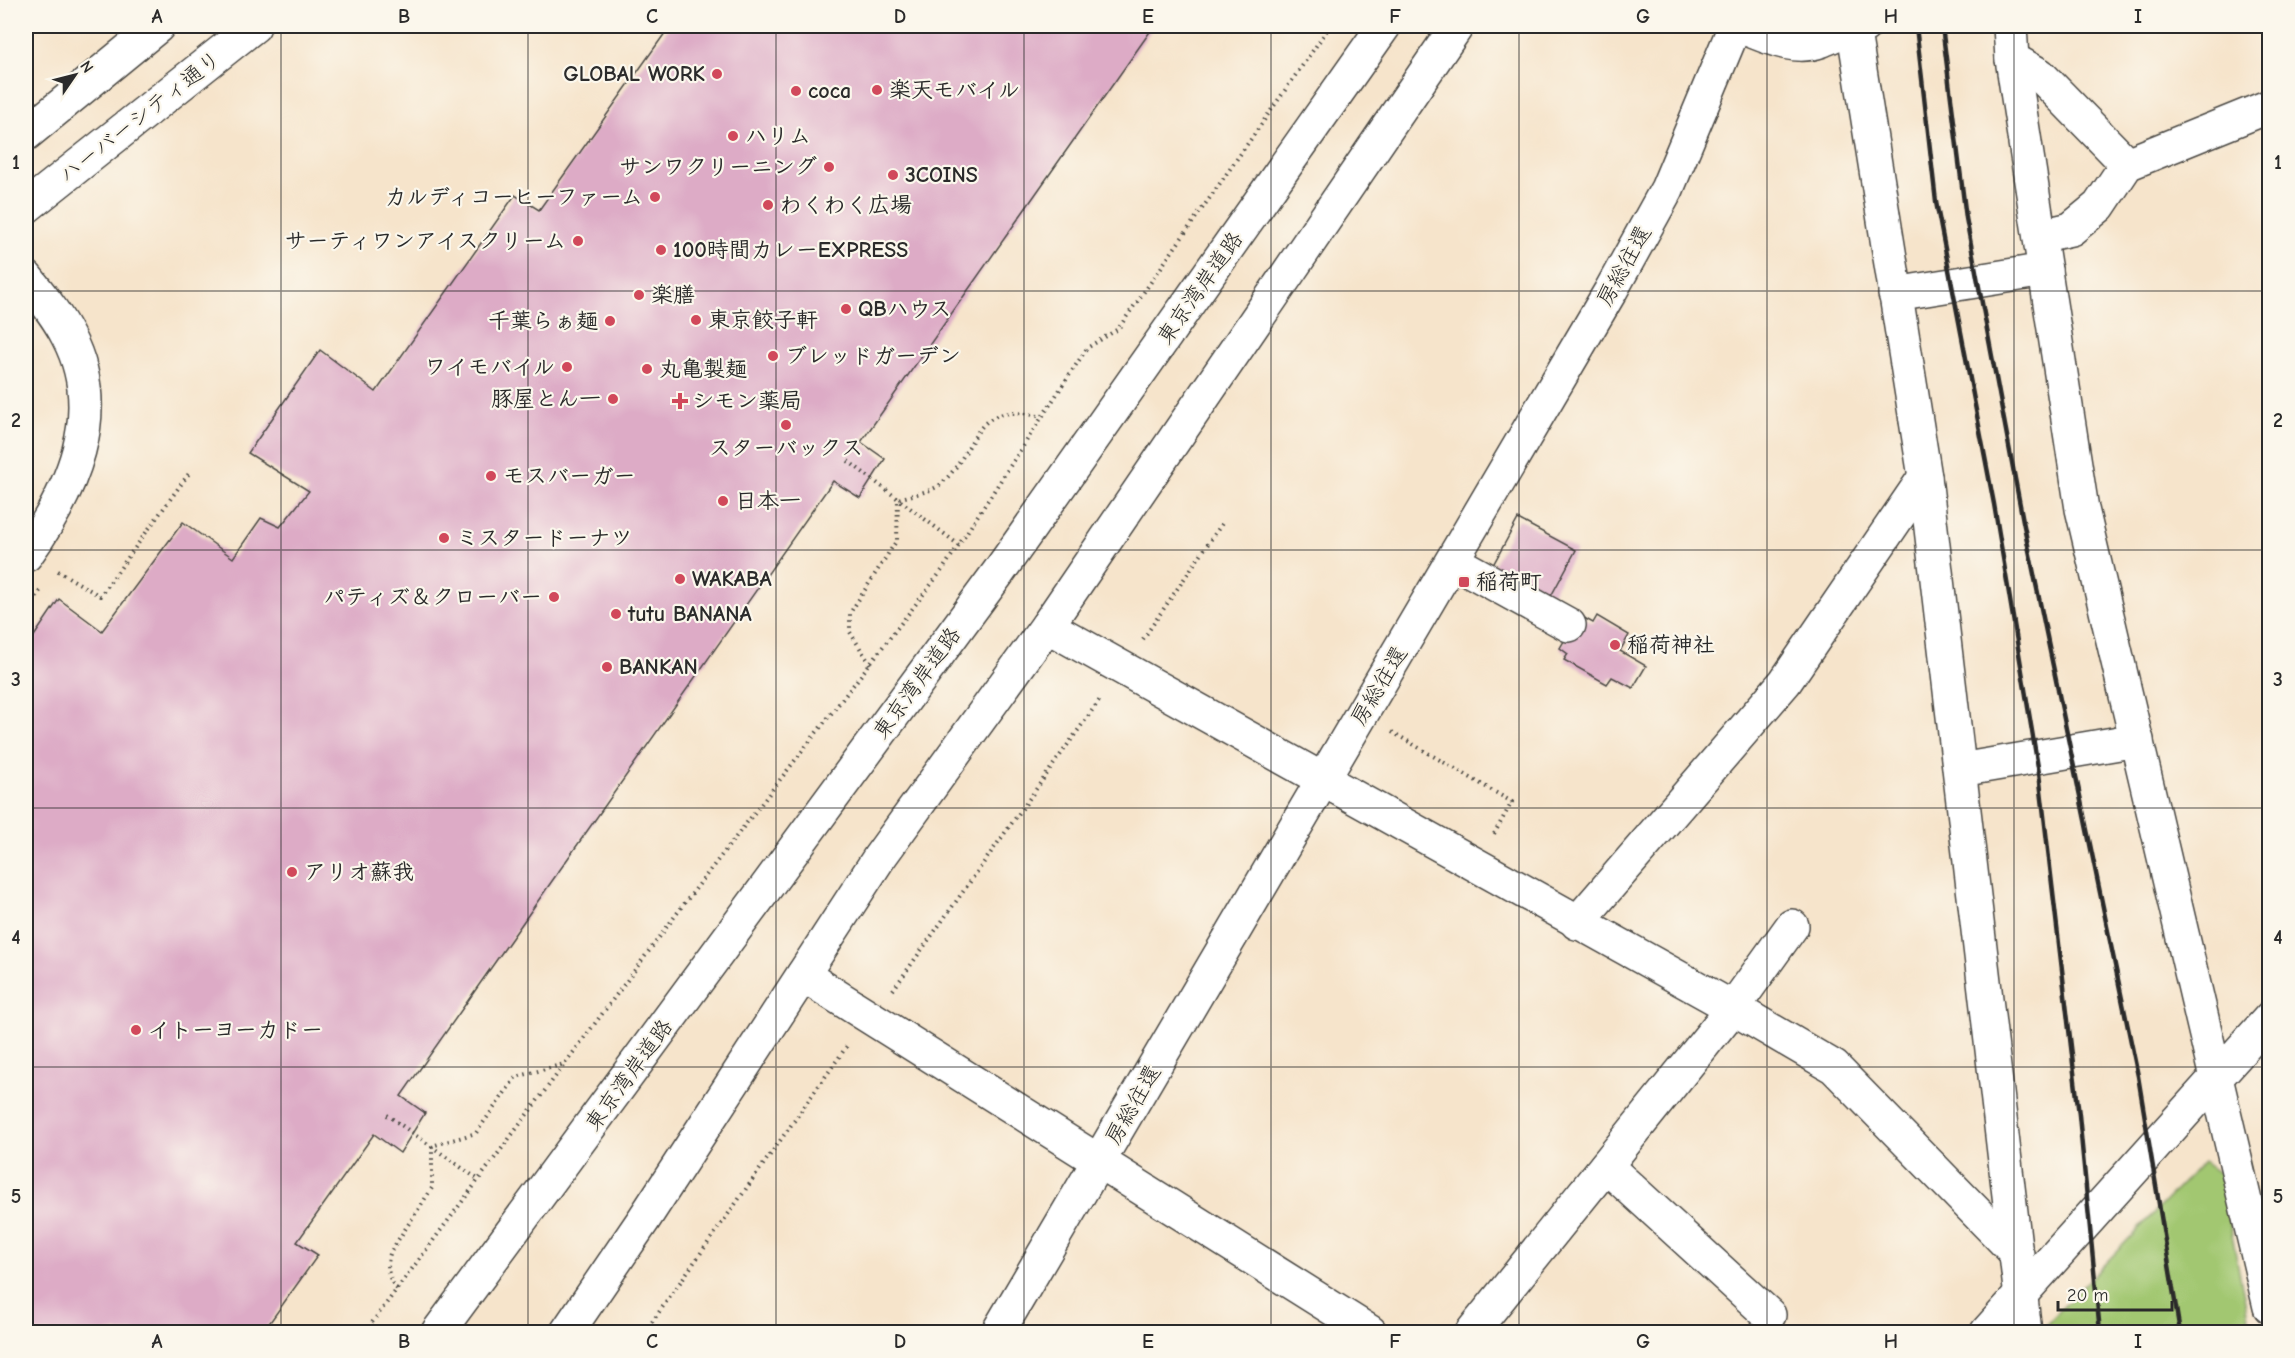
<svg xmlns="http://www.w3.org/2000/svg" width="2295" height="1358" viewBox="0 0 2295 1358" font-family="'Comic Neue','Klee One',sans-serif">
<rect width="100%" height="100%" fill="#fbf7ec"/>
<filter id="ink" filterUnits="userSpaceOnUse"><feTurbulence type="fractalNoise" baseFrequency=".0167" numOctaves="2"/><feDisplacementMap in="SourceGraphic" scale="12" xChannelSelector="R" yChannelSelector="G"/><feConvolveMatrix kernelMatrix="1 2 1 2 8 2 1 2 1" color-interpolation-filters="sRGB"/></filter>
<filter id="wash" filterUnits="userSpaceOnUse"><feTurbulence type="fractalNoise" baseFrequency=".008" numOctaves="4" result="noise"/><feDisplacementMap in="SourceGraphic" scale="24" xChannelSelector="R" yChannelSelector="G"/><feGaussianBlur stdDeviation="1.35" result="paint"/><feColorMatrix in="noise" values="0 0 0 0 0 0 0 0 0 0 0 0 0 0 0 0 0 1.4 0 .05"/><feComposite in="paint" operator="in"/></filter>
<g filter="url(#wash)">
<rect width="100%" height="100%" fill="#f6e4cb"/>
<!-- green -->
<path fill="#a2c771" stroke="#66794e" stroke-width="1.5" d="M2203 1162 2220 1174 2251 1332H2039Z"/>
<g id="blocks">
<!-- building -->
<g fill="#ddabc6">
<path d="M670 26H1154L861 442 885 459 860 498 833 481 401 1096 425 1113 400 1153 374 1134 297 1242 318 1255 263 1332H26V648L59 599 102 631 183 522 233 558 261 518 280 527 309 491 248 453 320 350 376 392 515 195 539 210Z"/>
<path d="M1518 519 1576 550 1551 596 1493 565Z"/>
<path d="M1579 615 1593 623 1597 616 1629 635 1620 651 1646 666 1633 688 1612 677 1607 684 1564 660 1568 654 1560 648Z"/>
</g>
</g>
</g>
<g filter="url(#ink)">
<use href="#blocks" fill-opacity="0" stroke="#494743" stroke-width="1.5"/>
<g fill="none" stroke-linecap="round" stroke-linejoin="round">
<defs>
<g id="minor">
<path d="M1739 26C1764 35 1792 51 1820 41 1835 35 1848 27 1864 26"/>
<path d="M1853 26 1925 477 2025 1332"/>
<path d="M2010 26 2012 59 2082 509 2270 1307"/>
<path d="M2012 59 2040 75 2127 164"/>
<path d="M26 134 158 26"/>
<path d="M26 207 254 26"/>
<path d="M2040 236 2071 229 2099 206 2127 164 2270 106"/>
<path d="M26 277C41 296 57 315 68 337 108 413 71 492 26 555"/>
<path d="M1895 294 2045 270"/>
<path d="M1453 561 1569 625"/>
<path d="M1047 626 1733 1008 1834 1067 2017 1254"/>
<path d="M1960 770 2137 740"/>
<path d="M1577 923 1785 682 1925 477"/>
<path d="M803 975 1370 1332"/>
<path d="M1606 1166 1769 1315"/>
<path d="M998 1332 1610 292 1667 189 1735 26"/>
<path d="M1472 1332 1733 1008 1792 926"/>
<path d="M1987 1332 2270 1018"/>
</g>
<g id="highway">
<path d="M438 1332 998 573 1384 26"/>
<path d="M567 1332 644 1219 879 858 1047 626 1457 26"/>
</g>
</defs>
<!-- minor casing -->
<use href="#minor" stroke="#494743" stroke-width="36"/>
<!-- highway casing -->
<use href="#highway" stroke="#494743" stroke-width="36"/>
<!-- path -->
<g stroke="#494743" stroke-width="4" stroke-dasharray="1.5 4.5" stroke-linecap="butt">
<path d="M848 461 959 545"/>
<path d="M58 571 100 596 190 472"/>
<path d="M26 612 42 588"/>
<path d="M1143 639 1223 522"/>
<path d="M870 664 850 632V613L897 540 898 499C910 495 933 492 942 483 982 445 970 399 1042 417"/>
<path d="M1392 732 1512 802 1494 834"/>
<path d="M893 990 1101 698"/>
<path d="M387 1115 479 1180"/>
<path d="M397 1289C387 1278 386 1264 391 1251L432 1188V1146L476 1133 516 1077 564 1064"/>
<path d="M365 1332 687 900 943 569 1087 348 1118 329 1330 26"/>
<path d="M645 1332 847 1046"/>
</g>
<!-- minor -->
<use href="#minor" stroke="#fff" stroke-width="33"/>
<!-- highway -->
<use href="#highway" stroke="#fff" stroke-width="33"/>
<!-- rail -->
<g stroke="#2b2b2b" stroke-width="4.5">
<path d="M1916 26 1936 202 1994 504 2039 773 2079 1115 2100 1332"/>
<path d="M1942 26 1966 218 2023 521 2138 1076 2180 1332"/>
</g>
</g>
</g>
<!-- grid -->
<path fill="none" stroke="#2b2b2b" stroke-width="1.5" stroke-opacity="0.55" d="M281 26V1332M528 26V1332M776 26V1332M1024 26V1332M1271 26V1332M1519 26V1332M1767 26V1332M2014 26V1332M26 291H2270M26 550H2270M26 808H2270M26 1067H2270"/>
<!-- markers -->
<g fill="#d1495b" stroke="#fbf7ec" stroke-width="2">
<circle cx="717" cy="74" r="6"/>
<circle cx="877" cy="90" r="6"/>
<circle cx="796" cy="91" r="6"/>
<circle cx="733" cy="136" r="6"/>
<circle cx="829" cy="167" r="6"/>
<circle cx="893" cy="175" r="6"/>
<circle cx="655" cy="197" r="6"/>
<circle cx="768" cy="205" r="6"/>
<circle cx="578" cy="241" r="6"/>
<circle cx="661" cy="250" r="6"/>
<circle cx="639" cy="295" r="6"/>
<circle cx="846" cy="309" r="6"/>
<circle cx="696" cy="320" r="6"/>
<circle cx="610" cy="321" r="6"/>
<circle cx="773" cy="356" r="6"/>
<circle cx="567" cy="367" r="6"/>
<circle cx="647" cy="369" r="6"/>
<circle cx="613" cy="399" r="6"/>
<path d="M677 392h6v6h6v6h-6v6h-6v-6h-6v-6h6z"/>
<circle cx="786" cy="425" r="6"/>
<circle cx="491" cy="476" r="6"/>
<circle cx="723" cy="501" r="6"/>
<circle cx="444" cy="538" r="6"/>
<circle cx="680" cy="579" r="6"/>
<rect x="1458" y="576" width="12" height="12" rx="3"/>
<circle cx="554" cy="597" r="6"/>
<circle cx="616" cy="614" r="6"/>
<circle cx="1615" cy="645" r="6"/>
<circle cx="607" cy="667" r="6"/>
<circle cx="292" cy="872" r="6"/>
<circle cx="136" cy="1030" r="6"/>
</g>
<g text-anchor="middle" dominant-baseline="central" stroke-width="4.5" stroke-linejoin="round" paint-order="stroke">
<!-- poi labels -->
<g font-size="22" font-weight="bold" fill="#2b2b2b" stroke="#fbf7ec" text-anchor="start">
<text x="705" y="74" text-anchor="end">GLOBAL WORK</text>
<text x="889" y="90">楽天モバイル</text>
<text x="808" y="91">coca</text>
<text x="745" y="136">ハリム</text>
<text x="817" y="167" text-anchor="end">サンワクリーニング</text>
<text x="905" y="175">3COINS</text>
<text x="643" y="197" text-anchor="end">カルディコーヒーファーム</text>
<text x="780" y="205">わくわく広場</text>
<text x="566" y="241" text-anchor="end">サーティワンアイスクリーム</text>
<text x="673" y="250">100時間カレーEXPRESS</text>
<text x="651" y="295">楽膳</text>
<text x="858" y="309">QBハウス</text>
<text x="708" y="320">東京餃子軒</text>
<text x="598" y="321" text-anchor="end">千葉らぁ麺</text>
<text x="785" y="356">ブレッドガーデン</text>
<text x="555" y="367" text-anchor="end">ワイモバイル</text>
<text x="659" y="369">丸亀製麺</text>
<text x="601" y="399" text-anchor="end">豚屋とん一</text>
<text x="692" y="401">シモン薬局</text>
<text x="786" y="448" text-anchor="middle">スターバックス</text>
<text x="503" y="476">モスバーガー</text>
<text x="735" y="501">日本一</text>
<text x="456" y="538">ミスタードーナツ</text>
<text x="692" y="579">WAKABA</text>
<text x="1476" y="582">稲荷町</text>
<text x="542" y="597" text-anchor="end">パティズ＆クローバー</text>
<text x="628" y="614">tutu BANANA</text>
<text x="1627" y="645">稲荷神社</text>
<text x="619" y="667">BANKAN</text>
<text x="304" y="872">アリオ蘇我</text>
<text x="148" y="1030">イトーヨーカドー</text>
</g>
<!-- street labels -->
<g font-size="22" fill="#2b2b2b" stroke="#fbf7ec">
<text transform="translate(140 117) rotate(-38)">ハーバーシティ通り</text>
<text transform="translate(1624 266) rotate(-61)">房総往還</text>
<text transform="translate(1200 288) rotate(-55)">東京湾岸道路</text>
<text transform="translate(917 683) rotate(-54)">東京湾岸道路</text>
<text transform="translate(1379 686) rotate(-59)">房総往還</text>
<text transform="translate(629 1075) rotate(-54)">東京湾岸道路</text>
<text transform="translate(1133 1105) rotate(-60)">房総往還</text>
</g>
</g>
<!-- margin -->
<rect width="2295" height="1358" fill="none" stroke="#fbf7ec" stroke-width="66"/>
<!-- north arrow -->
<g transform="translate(75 75) rotate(55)" stroke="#fbf7ec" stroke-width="4.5" paint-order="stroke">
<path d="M0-4.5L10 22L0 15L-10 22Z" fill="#2b2b2b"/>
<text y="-9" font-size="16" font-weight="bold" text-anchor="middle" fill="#2b2b2b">N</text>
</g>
<!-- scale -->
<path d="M2058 1301v9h114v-9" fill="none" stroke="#2b2b2b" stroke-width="3"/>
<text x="2067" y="1301" font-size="18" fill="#2b2b2b" stroke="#fbf7ec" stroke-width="4.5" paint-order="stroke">20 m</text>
<rect x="33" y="33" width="2229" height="1292" fill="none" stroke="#2b2b2b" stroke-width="2"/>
<g font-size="20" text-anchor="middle" font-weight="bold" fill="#2b2b2b">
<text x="157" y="23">A</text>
<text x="404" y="23">B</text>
<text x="652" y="23">C</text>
<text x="900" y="23">D</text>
<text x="1148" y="23">E</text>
<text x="1395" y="23">F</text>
<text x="1643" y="23">G</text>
<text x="1891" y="23">H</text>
<text x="2138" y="23">I</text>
<text x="16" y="169">1</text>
<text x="2278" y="169">1</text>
<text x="16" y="427">2</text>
<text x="2278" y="427">2</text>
<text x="16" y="686">3</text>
<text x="2278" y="686">3</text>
<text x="16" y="944">4</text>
<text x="2278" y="944">4</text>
<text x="16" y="1203">5</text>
<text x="2278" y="1203">5</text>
<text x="157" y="1348">A</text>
<text x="404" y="1348">B</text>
<text x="652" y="1348">C</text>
<text x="900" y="1348">D</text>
<text x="1148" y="1348">E</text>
<text x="1395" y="1348">F</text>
<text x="1643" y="1348">G</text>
<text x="1891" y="1348">H</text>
<text x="2138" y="1348">I</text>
</g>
</svg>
